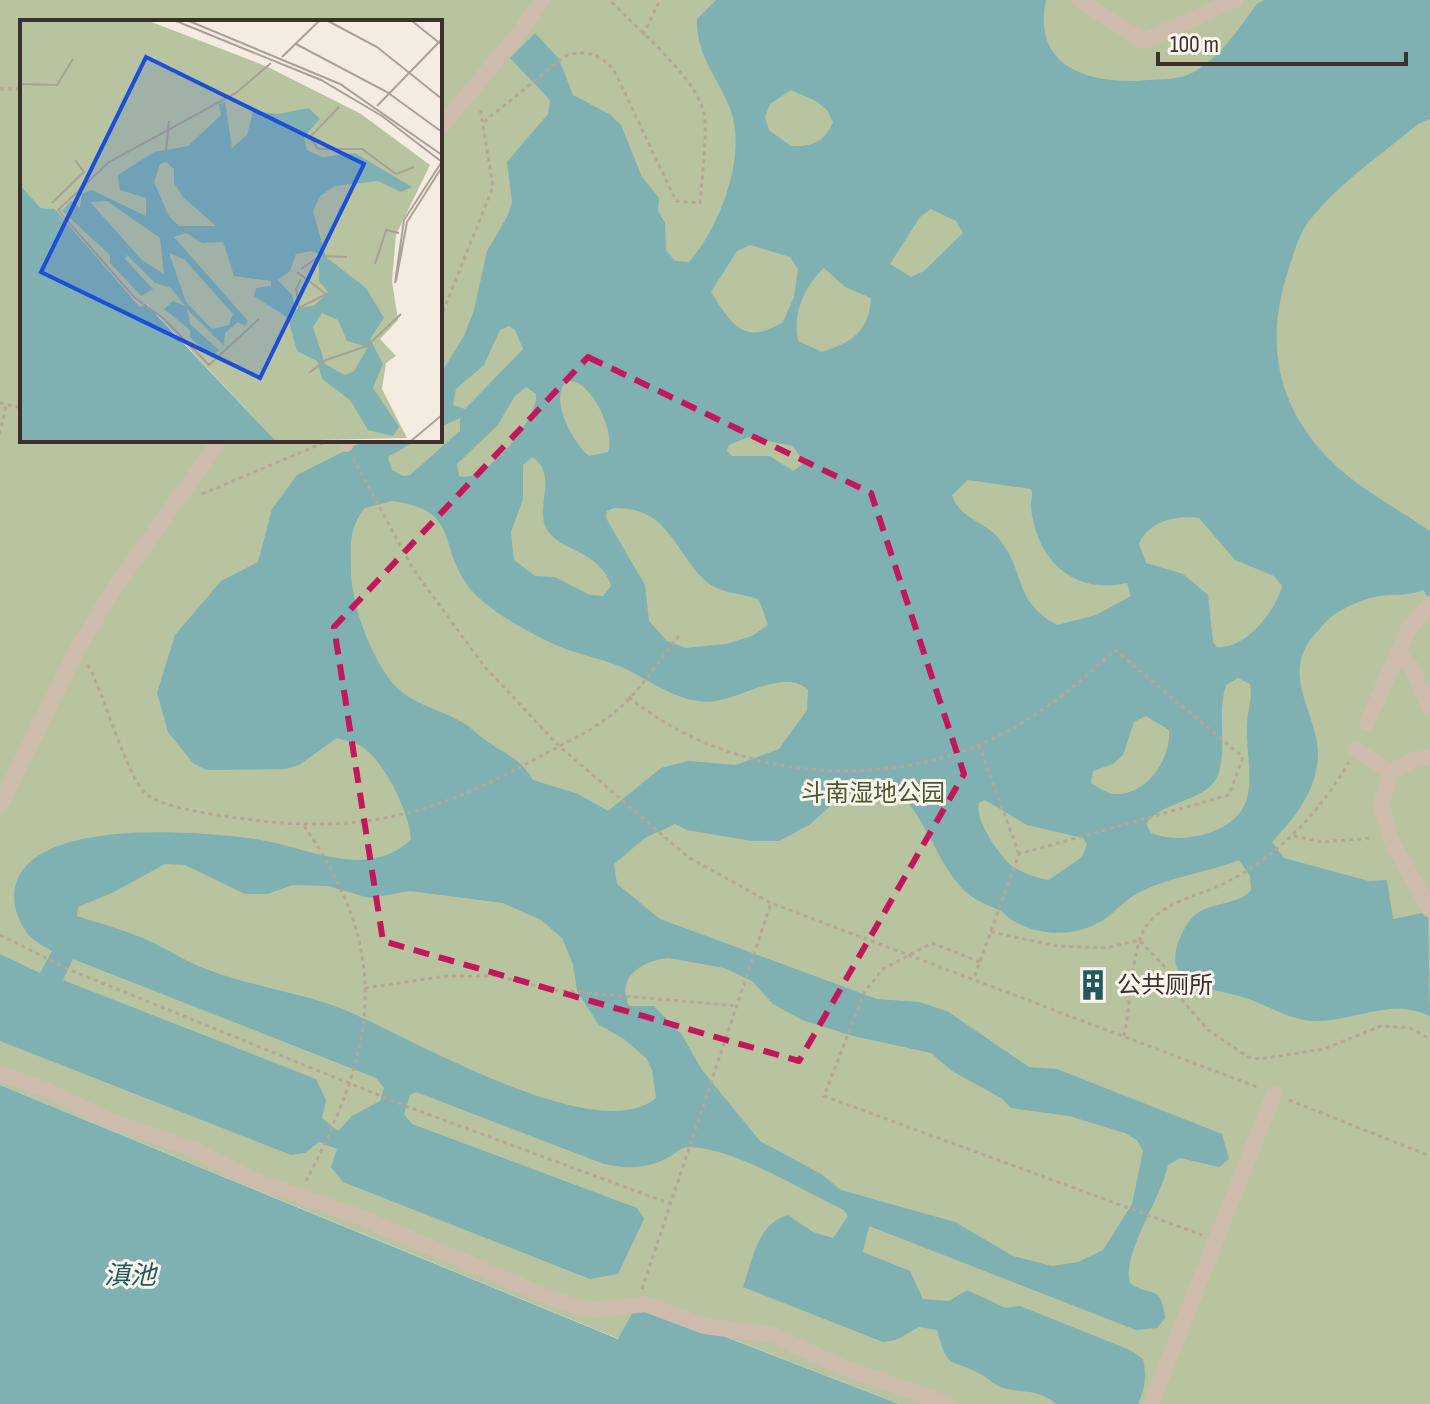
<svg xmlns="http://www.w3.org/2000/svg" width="1430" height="1404" viewBox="0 0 1430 1404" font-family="'Sofia Sans Condensed','Noto Sans SC',sans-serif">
<rect width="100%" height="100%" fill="#f4ebe1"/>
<!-- green -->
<path fill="#b8c4a0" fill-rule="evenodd" d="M0 0H1430V1404H899L639 1303 619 1339 0 1085ZM22 22H440V440H22Z"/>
<!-- water -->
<g fill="#7fb0b2" fill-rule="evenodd">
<path d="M716 0H1046C1031 70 1094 85 1148 80 1162 79 1177 80 1190 74 1220 59 1238 29 1257 4L1264 0H1430V119L1418 124C1381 155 1339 183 1309 221 1299 234 1295 250 1290 265 1264 339 1275 405 1331 461 1358 488 1398 509 1430 531V600L1423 590C1407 597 1391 593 1375 597 1363 599 1346 607 1335 614 1327 619 1321 628 1314 635 1279 677 1319 713 1318 757 1316 791 1295 818 1272 842L1284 858 1369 881 1387 880 1393 919 1428 912 1430 1016C1391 997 1356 1021 1317 1021 1296 1022 1272 1008 1254 1001 1236 993 1204 990 1189 982 1164 967 1178 935 1192 918 1206 901 1237 907 1251 890L1250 876 1239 860C1206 873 1172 876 1140 892 1123 900 1113 916 1096 924 1071 937 1038 935 1014 921 1009 919 1005 913 999 910 978 901 966 896 952 876 933 849 915 798 886 782L854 791 835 802 809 825 779 841H752L687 830 675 824 645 838 614 864 617 884 660 919 877 999 919 1002 947 1011 1029 1067 1057 1069 1222 1134 1229 1159 1219 1167 1180 1158 1168 1165C1162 1197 1121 1255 1130 1283 1150 1298 1161 1282 1165 1318L1157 1328 1136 1330 869 1226 863 1252 910 1271 923 1299 949 1301 967 1290 1006 1308 1020 1306 1130 1350 1143 1359C1147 1377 1145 1388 1138 1404H1056C1037 1388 1026 1394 1003 1388 994 1385 989 1379 982 1375 950 1356 949 1374 937 1330L919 1327 896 1340 883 1342 743 1287C753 1259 757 1224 788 1215L813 1232 833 1238 848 1216 844 1210C802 1191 737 1149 691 1147 680 1147 678 1152 669 1157 648 1169 627 1169 604 1164L416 1092 410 1095 404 1114 412 1124 637 1208 644 1219 618 1274 590 1279 343 1182 331 1167 337 1149 319 1142 305 1153 291 1155 0 1041V954L40 973 52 951C30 939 22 932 15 907 0 812 205 832 255 839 289 844 322 859 356 860 377 860 397 854 411 839 410 814 384 760 361 746 355 742 345 741 337 738L299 765 286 769 206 770 193 763 168 732 157 693 175 635 221 581 258 562 272 509 297 475 366 440H417L388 457 392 470 403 476 410 475 460 431V418L440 427V375L464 336 474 310 487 251 508 215 512 202 507 162 548 114 550 100 510 58 535 33 559 59 573 95 611 115 621 125 642 177 659 198 658 211 665 223 666 250 675 261 689 262C719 228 747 158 731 111 719 78 696 57 697 19ZM791 90 816 101 827 110 833 122C825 142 812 147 791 146L769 130 765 117 770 104ZM931 209 956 221 963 233 924 271 911 277 890 264 920 217ZM750 245 790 257 798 269 794 297 783 322C743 347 731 323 711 292L737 251ZM824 268 845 287 871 298C869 332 852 342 822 352L798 341C792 314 805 285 824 268ZM509 326 515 330 523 349 465 409 453 405 456 389 484 365 500 330ZM570 381C592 381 616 434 608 452L589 456C574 444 551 403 564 384ZM526 387 536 394C540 415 486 485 459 476L457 464 497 426 515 396ZM748 437 793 446 804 463 793 471 770 456H732L727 451 729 445ZM532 457C559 475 535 505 546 528 558 552 600 549 611 586L603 596 590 595 555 577 535 576 514 560 511 532 523 499V465ZM968 480 1031 489C1034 497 1030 500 1031 508 1037 561 1074 595 1127 583L1131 596 1096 615 1057 625C1012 600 1027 575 1000 540 986 521 960 520 952 495ZM392 501C465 511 434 548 474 593 494 614 530 633 556 645 576 654 599 658 619 666 650 679 680 706 715 701 742 698 785 668 808 690L807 710 779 749 736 765 688 761 661 768 608 811 578 794 533 780C520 758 507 755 488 742 478 735 469 725 458 720 440 710 420 706 403 693 375 671 351 606 351 571 351 546 348 528 365 508ZM614 508C670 507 674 553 707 582 722 595 742 592 759 600L768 625 752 636 726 644 686 648 667 641 649 621 645 585 606 518 607 511ZM1199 518 1235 560 1274 576 1282 586C1276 611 1245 650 1217 647L1213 642 1208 595 1183 574 1146 563 1139 544C1148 521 1177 515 1199 518ZM1238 678 1250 684C1253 698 1247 712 1247 726 1246 748 1252 773 1248 794 1242 833 1181 846 1151 833L1146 824C1161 800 1211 802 1219 772 1227 744 1217 713 1226 685ZM1146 716 1169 730C1171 759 1147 796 1114 794 1106 793 1098 787 1091 783L1093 771 1113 764 1123 755 1134 722ZM985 800 1027 825 1083 838 1087 844 1082 857 1049 880C1037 878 1022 873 1012 866 999 855 974 819 979 803ZM165 864 185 865 245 894H267L293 885 328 886 369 898 410 891 503 903 541 920 562 938 573 964 577 991 599 1025 624 1039 646 1058 652 1070 656 1098C595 1149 405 1034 340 1008 297 992 249 986 206 969 187 962 170 951 152 942 128 931 102 924 77 916L78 907 114 892ZM669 958 724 968 752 981 773 1004 802 1020 853 1036 931 1053 952 1071 1001 1098 1011 1108 1069 1116 1125 1133 1137 1140 1143 1151 1132 1204 1103 1250 1078 1262 1052 1266 1013 1256 955 1222 841 1190 821 1174 760 1141 702 1070 682 1035 654 1006H629C615 976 644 960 669 958ZM73 959 376 1078 384 1088 380 1101 352 1116 338 1131 322 1118 326 1100 316 1079 63 980Z"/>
<path d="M0 1085 618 1339 638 1303 899 1404H0Z"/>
</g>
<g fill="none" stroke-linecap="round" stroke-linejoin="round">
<!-- path -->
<g stroke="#b9a596" stroke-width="3" stroke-dasharray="4 4" stroke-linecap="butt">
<path d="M643 35 660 0"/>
<path d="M0 89H22"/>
<path d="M484 122 565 56C587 49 599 54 614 70L676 201 700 203C702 176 706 148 705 121 704 82 636 29 610 0"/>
<path d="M440 319 493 187 480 107"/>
<path d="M0 403 22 408"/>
<path d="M0 434 6 405"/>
<path d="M353 458 413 569 484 666 559 746 688 857 771 903 1260 1088"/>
<path d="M202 494 328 441"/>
<path d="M88 665C104 694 126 773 144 792 159 808 214 814 236 818 358 835 431 817 537 758 561 745 588 733 610 716 638 695 659 660 681 633"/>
<path d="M629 697C723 775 869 792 981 744 1032 722 1074 688 1115 650L1243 757 1229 795 1019 854 974 978"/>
<path d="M979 745 1019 854"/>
<path d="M304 826C395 957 375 1048 306 1181"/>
<path d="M1294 836 1322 842 1373 838"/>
<path d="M991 932 1057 946 1106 948 1139 940 1164 966 1182 1000 1208 1030 1248 1057 1259 1059 1324 1049 1381 1026 1410 1028 1430 1039"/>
<path d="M0 935 70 970 403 1105 671 1204"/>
<path d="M980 962 932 943 883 969 865 991 824 1096 1202 1235"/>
<path d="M365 988 447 976H497L555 990 737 1006"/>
<path d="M1124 1036C1130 1010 1132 947 1145 928 1163 900 1202 896 1229 881 1281 853 1319 813 1349 762"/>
<path d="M1289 1100 1430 1156"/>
<path d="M642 1289 771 903"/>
</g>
<!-- minor -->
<g stroke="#cdbbac" stroke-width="16">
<path d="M1079 0 1144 41 1235 0"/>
<path d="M440 128 521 31 542 0"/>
<path d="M345 440 346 444"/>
<path d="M1398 653 1412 668 1430 708"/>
<path d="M1367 723 1408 630 1430 604"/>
<path d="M1356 749 1391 772"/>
<path d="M1430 758 1413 760 1391 772 1381 803 1390 838 1430 910"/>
<path d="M0 805 77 650 111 593 220 440"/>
<path d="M0 1074 44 1089 108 1120 192 1149 258 1182 360 1217 557 1301 592 1310 646 1304 704 1326 773 1335 840 1366 948 1404"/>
<path d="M1151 1404 1274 1094"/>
</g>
</g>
<!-- marked area -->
<path fill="none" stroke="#c2185b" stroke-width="6" stroke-dasharray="16 10" stroke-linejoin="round" d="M588 357 871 493 964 774 799 1061 383 941 334 627Z"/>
<!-- icons -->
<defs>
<symbol id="building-bare" viewBox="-9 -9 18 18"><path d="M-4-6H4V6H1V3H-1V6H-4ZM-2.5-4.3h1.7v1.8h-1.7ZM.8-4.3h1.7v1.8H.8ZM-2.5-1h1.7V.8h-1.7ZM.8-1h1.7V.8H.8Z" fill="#1f5a5e" stroke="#fbf5ee" stroke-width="2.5" paint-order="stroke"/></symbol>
</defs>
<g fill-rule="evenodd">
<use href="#building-bare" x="1071" y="963" width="44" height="44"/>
</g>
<g text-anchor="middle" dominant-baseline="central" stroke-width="6" stroke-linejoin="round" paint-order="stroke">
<!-- park labels -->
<g font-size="24" fill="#4a5a2e" stroke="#fbf5ee">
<text x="873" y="793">斗南湿地公园</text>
</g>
<!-- poi labels -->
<g font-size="24" fill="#3b302b" stroke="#fbf5ee" text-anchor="start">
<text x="1117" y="985">公共厕所</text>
</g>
<!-- water labels -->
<g font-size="26" font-style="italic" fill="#1f5a5e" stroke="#fbf5ee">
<text x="130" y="1276">滇池</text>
</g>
</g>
<!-- overview -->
<g transform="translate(20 20)">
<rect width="422" height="422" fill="#f4ebe1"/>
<path d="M0 1H129L248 47 341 94 410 145 376 215 372 261 378 300 360 319 376 336 366 343 362 369 387 418 256 421 127 284 121 288 35 189 21 188 0 165Z" fill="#b8c4a0"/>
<path d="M205 82 212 128 227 115 233 91 258 94 289 88 300 99 284 117 287 130 302 137 335 133 392 167 381 172 358 161 315 166 300 176 293 191 306 237 346 268 364 298 350 319 363 344 353 368 379 407 373 416 348 410 330 380 302 359 297 341 277 331 268 298 234 276 236 268 251 266V261L214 256 203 222 182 223 166 213 154 217 228 301 225 306 218 302 205 313 204 326 167 289 170 304 199 330 192 338 170 317V310L144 289 153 281 165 286 151 268 135 263 107 235 105 239 133 269 121 276 90 243V235L42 191 51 181 60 188 62 174 72 170 126 196V178L100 170 98 155 134 132 168 126 201 95 199 84ZM146 142 154 149V163L163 177 196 206H159L149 196 134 162 140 144ZM87 181 140 218 144 254 122 240 70 182ZM291 231 299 234V261L308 272 295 285 276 289 272 275 258 260 270 251 276 234ZM149 233 164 239 213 294 209 305 192 309 166 282ZM302 293 318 300 327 321 348 327 334 351 325 355 305 344 293 307ZM0 165 21 188 35 189 120 287 126 284 256 421H0Z" fill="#7fb0b2" fill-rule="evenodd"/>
<path fill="none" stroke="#aaa098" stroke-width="2" d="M156 1 301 60 362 96 422 142M169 1 320 64 422 135M308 1 357 27 422 79M392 1 422 25M276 24 367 72 422 112M262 37 299 1M0 64 37 65 53 39M357 86 422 19M319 87 290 117 298 129H342L376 154 394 147M146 131 149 101M32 183 64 152 55 140M355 244 366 210 379 213M281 249 300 236 327 237M277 252 306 274 279 288 276 269 281 259M376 261 387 202 422 147M375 263 384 200 421 143M239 299 189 345 144 299 114 277 38 190 89 142 216 73 251 43M289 353 306 340 347 326 381 294M391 421 422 395"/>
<path fill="#1d4ed8" fill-opacity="0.15" stroke="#1d4ed8" stroke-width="4" d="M126 37 344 144 240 358 21 252Z"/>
<rect width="422" height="422" fill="none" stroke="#3b302b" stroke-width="4"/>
</g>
<!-- scale -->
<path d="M1158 52v12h248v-12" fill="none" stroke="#3b302b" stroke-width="4"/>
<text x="1170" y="52" font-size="24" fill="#3b302b" stroke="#fbf5ee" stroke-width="6" paint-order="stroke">100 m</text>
</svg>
